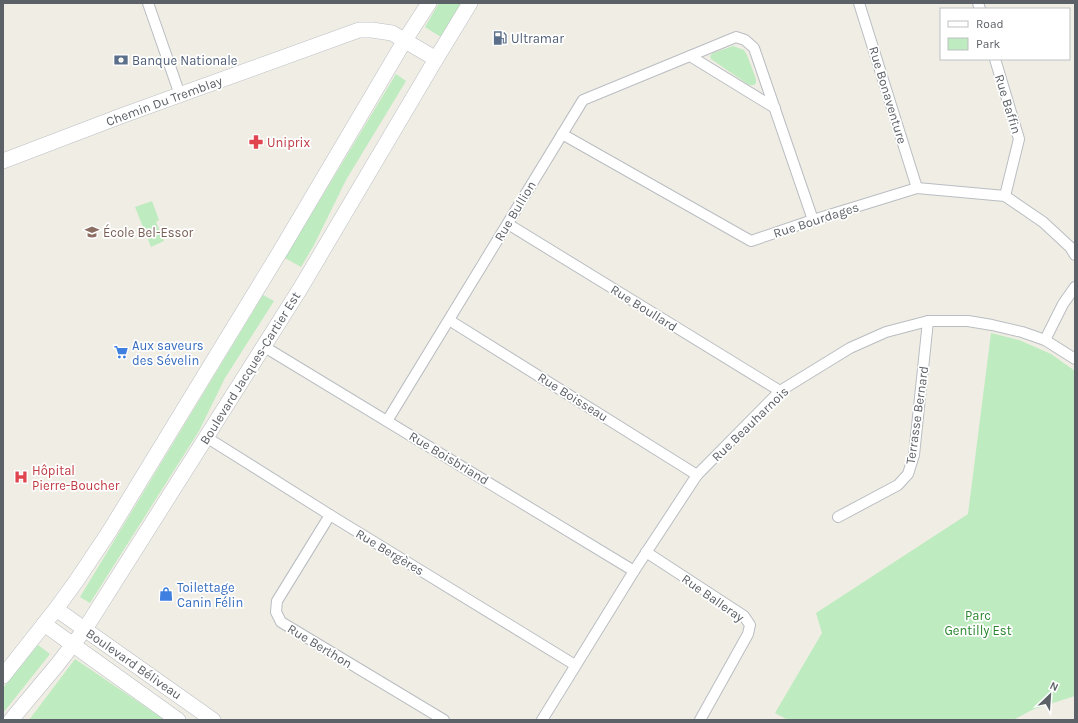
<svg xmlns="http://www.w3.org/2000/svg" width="1078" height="723" viewBox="0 0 1078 723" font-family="Karla,sans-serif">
<rect width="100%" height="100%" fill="#f0eee4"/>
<!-- green -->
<g fill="#beebbf">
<path d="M439 3H461L441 37 425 27Z"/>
<path d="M733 46 744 50 747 55 756 79V83L754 85H749L711 59 710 56 713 53Z"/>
<path d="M396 74 406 81 346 180 314 245 301 267 285 258Z"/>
<path d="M152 201 159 220 156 222 164 241 151 247 135 207Z"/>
<path d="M263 295 274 301 225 378 199 431 90 603 80 597Z"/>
<path d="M991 333 1019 340 1051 354 1075 371V696L1034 709 1013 720H788L775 713 822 633 816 613 968 514Z"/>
<path d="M38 645 50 654 3 713V688Z"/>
<path d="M75 659 165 720H29Z"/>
</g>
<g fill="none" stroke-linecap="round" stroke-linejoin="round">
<defs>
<g id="street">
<path d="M148 3 180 95"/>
<path d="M859 3 917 188"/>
<path d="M978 3 980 9"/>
<path d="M690 56 775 108"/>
<path d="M995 59 1019 139 1005 196"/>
<path d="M562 134 751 241 813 220 917 188 1005 196 1043 222 1070 247 1075 255"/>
<path d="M508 224 780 391"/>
<path d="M449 320 697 475"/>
<path d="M1045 340 1063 304 1075 287"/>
<path d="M263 346 634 571"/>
<path d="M387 421 583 100 736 37 745 40 754 48 813 220"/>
<path d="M206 437 330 515 575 665"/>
<path d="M330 515 277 601 276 612 281 622 444 720"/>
<path d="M838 517 898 485 908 474 914 455 928 321"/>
<path d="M646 552 744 616 750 625 748 634 700 720"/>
<path d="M542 720 634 571 697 475 780 391 850 348 886 332 928 321H968L992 325 1022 332 1045 340 1075 359"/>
</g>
<g id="secondary">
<path d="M3 161 121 116 359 30H372L392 33 436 59"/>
<path d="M56 609 213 720"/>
<path d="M44 624 178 720"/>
<path d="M3 676 56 609 77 580 109 532 281 250 405 40 429 3"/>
<path d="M11 720 57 665 85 629 300 289 436 59 470 3"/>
</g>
</defs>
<!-- street casing -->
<use href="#street" stroke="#b9bdc2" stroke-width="12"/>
<!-- secondary casing -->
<use href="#secondary" stroke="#babec4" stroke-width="16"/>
<!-- street -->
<use href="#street" stroke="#fff" stroke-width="10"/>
<!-- secondary -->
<use href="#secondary" stroke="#fff" stroke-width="15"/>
</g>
<!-- icons -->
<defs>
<symbol id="fuel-bare" viewBox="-9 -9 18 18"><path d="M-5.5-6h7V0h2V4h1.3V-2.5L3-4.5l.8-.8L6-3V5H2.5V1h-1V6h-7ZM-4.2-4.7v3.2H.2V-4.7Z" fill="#5c6f8a" stroke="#fff" stroke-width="2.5" paint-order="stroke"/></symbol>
<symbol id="bank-bare" viewBox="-9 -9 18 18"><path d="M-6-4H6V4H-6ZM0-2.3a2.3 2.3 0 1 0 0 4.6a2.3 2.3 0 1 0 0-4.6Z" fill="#5c6f8a" stroke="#fff" stroke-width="2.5" paint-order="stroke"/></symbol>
<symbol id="pharmacy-bare" viewBox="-9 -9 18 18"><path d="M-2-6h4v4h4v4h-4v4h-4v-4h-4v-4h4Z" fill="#e0444e" stroke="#fff" stroke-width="2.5" paint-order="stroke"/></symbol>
<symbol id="school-bare" viewBox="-9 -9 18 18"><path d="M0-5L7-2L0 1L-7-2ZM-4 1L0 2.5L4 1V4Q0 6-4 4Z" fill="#8d6e63" stroke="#fff" stroke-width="2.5" paint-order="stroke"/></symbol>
<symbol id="supermarket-bare" viewBox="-9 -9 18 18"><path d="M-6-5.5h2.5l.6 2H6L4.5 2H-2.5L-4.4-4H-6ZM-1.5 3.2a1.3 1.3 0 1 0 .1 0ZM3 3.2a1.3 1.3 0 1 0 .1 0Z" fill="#3f7fe0" stroke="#fff" stroke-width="2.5" paint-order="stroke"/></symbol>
<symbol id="hospital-bare" viewBox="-9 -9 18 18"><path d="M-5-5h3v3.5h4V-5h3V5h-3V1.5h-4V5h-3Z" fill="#e0444e" stroke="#fff" stroke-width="2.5" paint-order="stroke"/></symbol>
<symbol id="shop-bare" viewBox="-9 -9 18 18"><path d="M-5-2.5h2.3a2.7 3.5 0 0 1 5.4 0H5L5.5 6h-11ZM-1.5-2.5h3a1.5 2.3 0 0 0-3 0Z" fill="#3f7fe0" stroke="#fff" stroke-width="2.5" paint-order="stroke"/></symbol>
</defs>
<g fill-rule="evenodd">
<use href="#fuel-bare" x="490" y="28" width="20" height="20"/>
<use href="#bank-bare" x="111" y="50" width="20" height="20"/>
<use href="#pharmacy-bare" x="246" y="132" width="20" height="20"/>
<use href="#school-bare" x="82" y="222" width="20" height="20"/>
<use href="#supermarket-bare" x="111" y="342" width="20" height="20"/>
<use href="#hospital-bare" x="11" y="467" width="20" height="20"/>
<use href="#shop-bare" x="156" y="584" width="20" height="20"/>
</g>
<g text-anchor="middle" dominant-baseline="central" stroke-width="3.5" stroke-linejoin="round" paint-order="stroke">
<!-- service labels -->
<g font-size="13" fill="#4e5e75" stroke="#fff" text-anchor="start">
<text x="511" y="38">Ultramar</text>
<text x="132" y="60">Banque Nationale</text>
</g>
<!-- street labels -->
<g font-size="13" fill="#5c6167" stroke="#fff">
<text transform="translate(888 95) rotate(73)">Rue Bonaventure</text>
<text transform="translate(164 101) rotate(-20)">Chemin Du Tremblay</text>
<text transform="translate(1008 104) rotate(73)">Rue Baffin</text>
<text transform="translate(515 211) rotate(-59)">Rue Bullion</text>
<text transform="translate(816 220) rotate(-18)">Rue Bourdages</text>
<text transform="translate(644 308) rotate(32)">Rue Boullard</text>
<text transform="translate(250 368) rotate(-58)">Boulevard Jacques-Cartier Est</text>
<text transform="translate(573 397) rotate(32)">Rue Boisseau</text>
<text transform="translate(917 415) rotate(-82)">Terrasse Bernard</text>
<text transform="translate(750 424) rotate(-44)">Rue Beauharnois</text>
<text transform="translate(449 458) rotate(31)">Rue Boisbriand</text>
<text transform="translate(390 552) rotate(31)">Rue Bergères</text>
<text transform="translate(713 598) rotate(35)">Rue Balleray</text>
<text transform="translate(320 646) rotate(31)">Rue Berthon</text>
<text transform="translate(134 664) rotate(35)">Boulevard Béliveau</text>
</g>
<!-- health labels -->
<g font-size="13" fill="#be3a42" stroke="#fff" text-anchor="start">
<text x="267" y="142">Uniprix</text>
<text x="32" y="470">Hôpital<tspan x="32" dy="15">Pierre-Boucher</tspan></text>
</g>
<!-- education labels -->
<g font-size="13" fill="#785e54" stroke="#fff" text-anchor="start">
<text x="103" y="232">École Bel-Essor</text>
</g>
<!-- shop labels -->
<g font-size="13" fill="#366cbe" stroke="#fff" text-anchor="start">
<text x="132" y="345">Aux saveurs<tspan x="132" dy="15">des Sévelin</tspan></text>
<text x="177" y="587">Toilettage<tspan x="177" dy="15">Canin Félin</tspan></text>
</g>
<!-- park labels -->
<g font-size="13" fill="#2b8630" stroke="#fff">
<text x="978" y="615">Parc<tspan x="978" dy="15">Gentilly Est</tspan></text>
</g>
</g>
<!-- border -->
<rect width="1078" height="723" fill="none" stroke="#5c6167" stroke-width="8"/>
<!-- legend -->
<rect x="940" y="8" width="130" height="52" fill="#ffffff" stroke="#bec0c2"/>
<rect x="948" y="21" width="20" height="6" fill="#ffffff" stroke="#bec0c2"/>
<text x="976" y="28" font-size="12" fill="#5c6167">Road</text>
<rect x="948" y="38" width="20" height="12" fill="#beebbf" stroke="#bec0c2"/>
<text x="976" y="48" font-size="12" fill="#5c6167">Park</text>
<!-- north arrow -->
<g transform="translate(1050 695) rotate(25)" stroke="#ffffff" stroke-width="3" paint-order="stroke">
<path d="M0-3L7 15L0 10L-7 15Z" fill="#5c6167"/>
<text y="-6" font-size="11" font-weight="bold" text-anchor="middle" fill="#5c6167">N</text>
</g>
</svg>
